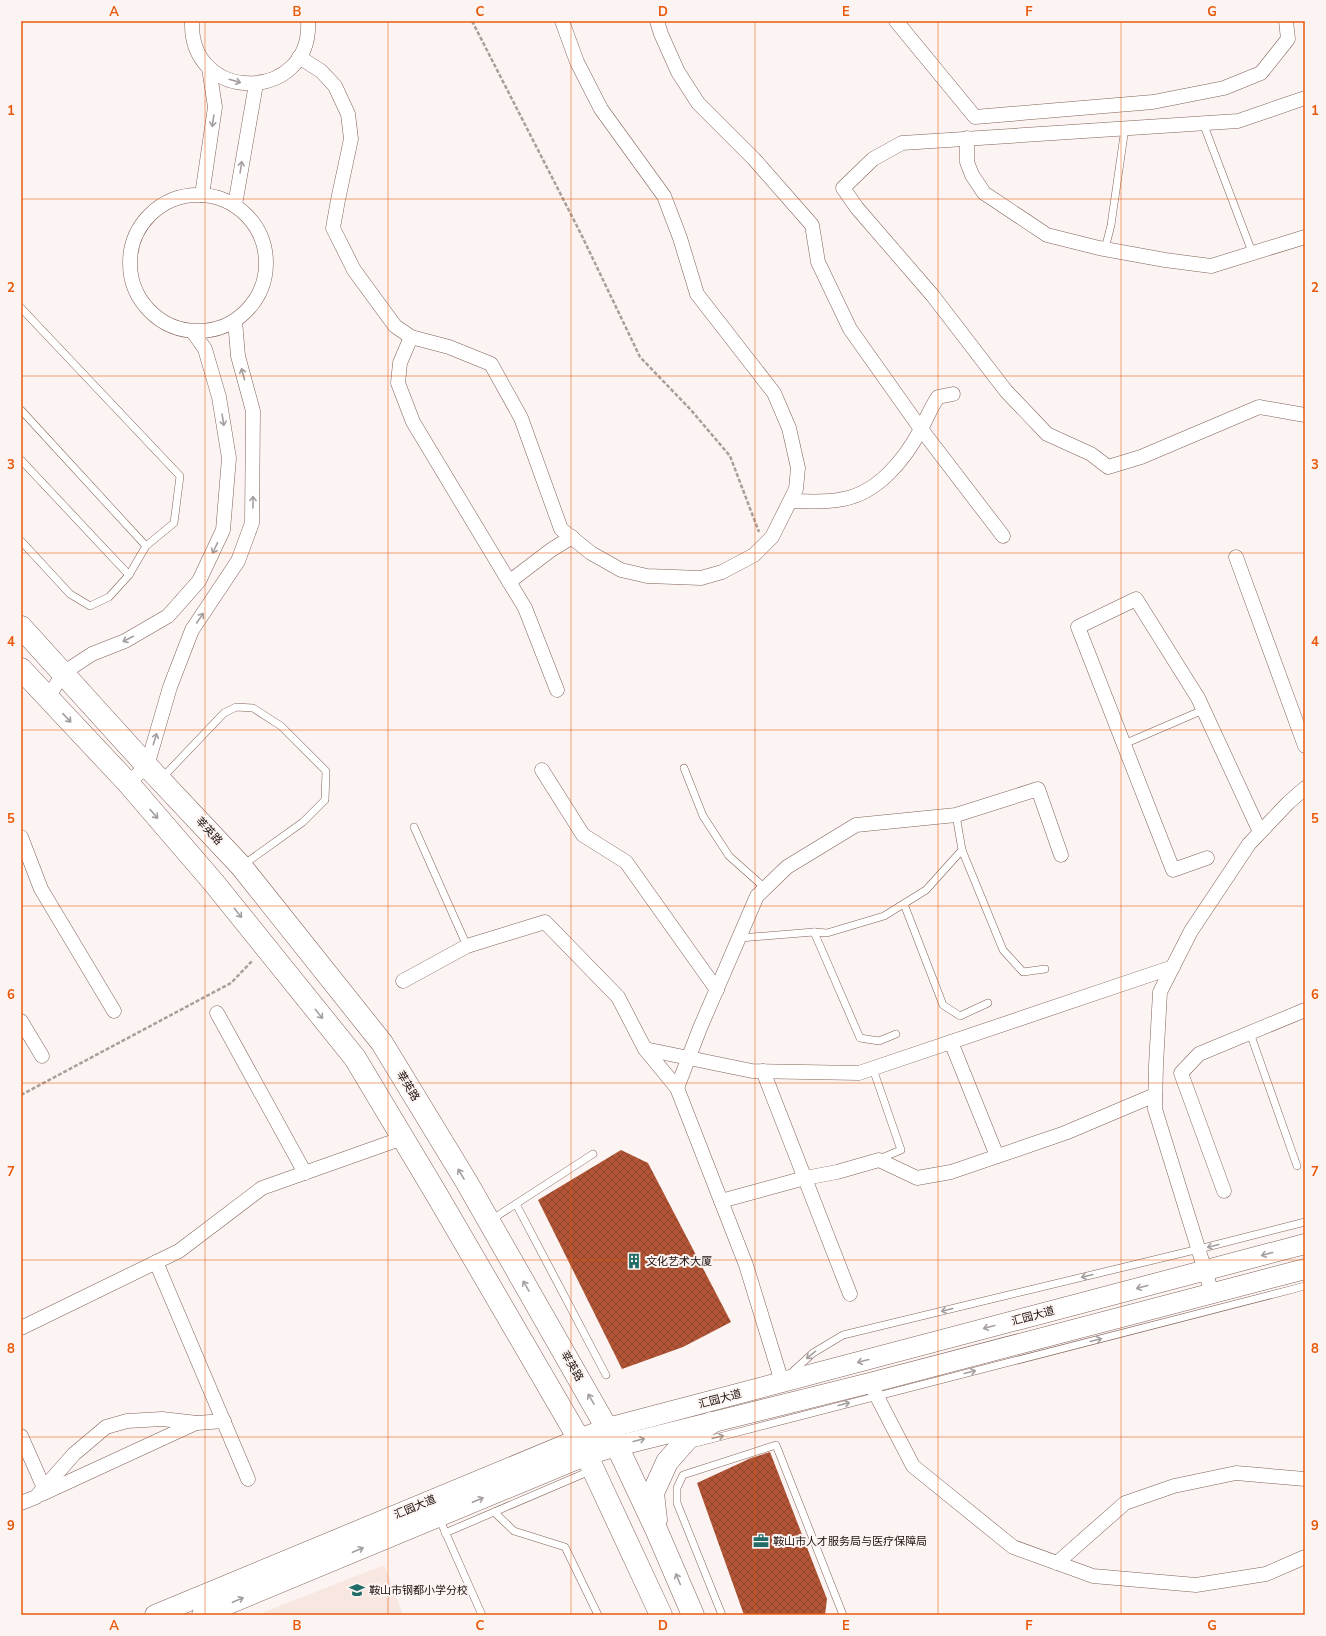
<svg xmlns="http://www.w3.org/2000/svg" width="1326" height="1636" viewBox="0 0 1326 1636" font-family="'Nunito Sans','Noto Sans SC',sans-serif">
<defs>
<pattern id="building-cross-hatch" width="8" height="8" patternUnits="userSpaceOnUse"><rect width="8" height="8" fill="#b15536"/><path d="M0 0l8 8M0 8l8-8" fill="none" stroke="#8f452c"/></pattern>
</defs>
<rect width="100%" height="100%" fill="#fcf4f2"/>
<!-- built -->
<path fill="#f8e6e0" d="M384 1565 403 1615H257Z"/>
<!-- building -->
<g fill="url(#building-cross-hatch)">
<path d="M621 1150 648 1163 731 1322 683 1347 622 1369 538 1200Z"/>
<path d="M770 1452 827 1599 825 1615H744L697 1483 751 1458Z"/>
</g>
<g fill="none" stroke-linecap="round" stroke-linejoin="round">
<defs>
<g id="service">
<path d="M1203 123 1252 252"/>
<path d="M1105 249 1111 225 1125 128"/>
<path d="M21 308 180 476 174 523 146 546 129 575 109 597 90 606 70 594 21 541"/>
<path d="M21 410 146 546"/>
<path d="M21 460 129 575"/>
<path d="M1124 744 1203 710"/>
<path d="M684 768 703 816 729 856 765 888"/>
<path d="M162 778 224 713 236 707 253 708 281 726 326 771 325 800 303 822 243 865"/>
<path d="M956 815 962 850 1003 950 1023 972 1045 969"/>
<path d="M414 827 467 946"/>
<path d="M904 904 943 1005 960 1016 988 1003"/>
<path d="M814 932 860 1038 879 1041 896 1034"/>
<path d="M740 938 814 932 827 933 884 916 926 890 962 850"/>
<path d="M1250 1033 1297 1166"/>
<path d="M873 1069 901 1150 879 1159"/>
<path d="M516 1204 606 1375"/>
<path d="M491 1220 593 1154"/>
<path d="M790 1374 813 1353 843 1335 1199 1249 1305 1222"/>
<path d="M696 1443 1305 1286"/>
<path d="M494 1512 514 1531 565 1547 598 1615"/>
<path d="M439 1518 482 1615"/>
<path d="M445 1533 590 1471"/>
<path d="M722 1615 677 1503V1488L683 1475 776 1445 843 1615"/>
</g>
<g id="minor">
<path d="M192 21C189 106 313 102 308 21"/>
<path d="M657 21 661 34 678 72 698 103 754 159 812 225 818 262 850 329 918 425 1003 536"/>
<path d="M896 21 975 117 1153 102 1224 88 1261 73 1288 39 1286 21"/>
<path d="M299 57 321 71 335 86 348 114 351 139 338 200 333 228 354 270 395 326 411 337 449 347 491 364 521 418 561 529 591 553 621 570 647 576 701 578 722 572 754 555 772 537 796 489 798 468 789 428 774 393 697 294 680 238 664 196 601 109 577 62 562 21"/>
<path d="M1305 98 1238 121 902 143 873 159 843 188 857 208 933 296 1006 391 1047 434 1091 454 1108 467 1141 457 1259 407 1305 415"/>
<path d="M967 138V162L972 175 984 193 1047 235 1099 248 1165 260 1211 266 1305 237"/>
<circle cx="198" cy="263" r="68"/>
<path d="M202 195 215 107 209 68"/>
<path d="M235 205 256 84"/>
<path d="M411 337 400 363 398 383 413 422 525 608 557 690"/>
<path d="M791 501C808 501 826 503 843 499 878 493 905 459 921 429 927 418 931 407 938 397L953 394"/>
<path d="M1236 557 1305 746"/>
<path d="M509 582 551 550 572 537"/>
<path d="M48 698 63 673 92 654 125 641 168 616 199 581 223 530 229 458 219 397 205 349 193 332"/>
<path d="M542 770 583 835 626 862 717 990"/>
<path d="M128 783 147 766 170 687 192 630 238 561 252 523 253 411 238 356 235 321"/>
<path d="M21 837 41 889 114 1011"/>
<path d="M1207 858 1173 870 1078 627 1136 599 1198 698 1260 832"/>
<path d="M403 981 467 946 545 922 618 997 645 1049 677 1088 746 1265 782 1382"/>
<path d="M217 1013 305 1173"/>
<path d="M21 1021 42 1056"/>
<path d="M951 1042 997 1156"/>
<path d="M645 1049 752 1071 859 1073 1173 967"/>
<path d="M763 1071 850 1294"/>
<path d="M677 1088 700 1028 757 896 787 867 856 825 956 815 1038 789 1061 855"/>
<path d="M1224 1191 1181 1073 1199 1054 1305 1010"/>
<path d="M721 1201 805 1178 837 1172 879 1160 917 1178 951 1172 1065 1133 1155 1095"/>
<path d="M156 1262 248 1479"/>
<path d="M1212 1293 1155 1109 1156 1065 1160 992 1191 931 1249 844 1288 803 1305 788"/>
<path d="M21 1328 179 1251 262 1188 403 1138"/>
<path d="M870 1383 913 1466 1013 1547 1093 1576 1196 1585 1266 1574 1305 1557"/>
<path d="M21 1436 44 1488"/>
<path d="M42 1494 196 1423"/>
<path d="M21 1503 36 1497 74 1454 106 1427 127 1421 162 1419 197 1423 224 1421"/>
<path d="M1057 1563 1125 1503 1174 1486 1236 1473 1305 1479"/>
</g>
<g id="secondary">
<path d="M155 1615 579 1439 608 1428 1305 1244"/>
<path d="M202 1615 587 1455 617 1446 870 1383 1305 1269"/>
</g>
<g id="primary">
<path d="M21 627 147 766 241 866 382 1043 466 1181 617 1446 656 1529 693 1615"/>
<path d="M21 669 128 783 214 883 355 1058 437 1195 579 1439 661 1615"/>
<path d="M656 1520 653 1493 667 1462 689 1437 711 1423"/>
</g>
</defs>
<!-- service casing -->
<use href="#service" stroke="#816157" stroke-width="8"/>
<!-- minor casing -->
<use href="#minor" stroke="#816157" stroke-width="15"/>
<!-- secondary casing -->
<use href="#secondary" stroke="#816157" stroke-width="21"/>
<!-- primary casing -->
<use href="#primary" stroke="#816157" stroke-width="23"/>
<!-- path -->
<g stroke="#a89e9b" stroke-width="2.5" stroke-dasharray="4 2" stroke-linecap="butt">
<path d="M472 21 581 234 640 357 691 410 730 456 759 532"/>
<path d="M21 1095 231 983 253 960"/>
</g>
<!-- service -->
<use href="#service" stroke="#fff" stroke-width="7"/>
<!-- minor -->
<use href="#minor" stroke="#fff" stroke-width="14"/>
<!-- secondary -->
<use href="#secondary" stroke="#fff" stroke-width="20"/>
<!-- primary -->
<use href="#primary" stroke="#fff" stroke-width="22"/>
</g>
<!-- one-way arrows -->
<defs><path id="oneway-shaft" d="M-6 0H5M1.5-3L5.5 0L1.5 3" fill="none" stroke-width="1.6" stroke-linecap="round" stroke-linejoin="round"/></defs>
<g stroke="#a49f9e">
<use href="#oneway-shaft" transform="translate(235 81) rotate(16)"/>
<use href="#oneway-shaft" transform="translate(213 121) rotate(98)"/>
<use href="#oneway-shaft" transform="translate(241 167) rotate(-81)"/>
<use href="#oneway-shaft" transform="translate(243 374) rotate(-105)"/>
<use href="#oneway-shaft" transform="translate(223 420) rotate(81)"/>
<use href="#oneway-shaft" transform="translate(253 502) rotate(-89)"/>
<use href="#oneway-shaft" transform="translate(215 548) rotate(116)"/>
<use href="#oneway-shaft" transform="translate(200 618) rotate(-56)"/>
<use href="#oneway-shaft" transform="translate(128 639) rotate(153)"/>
<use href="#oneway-shaft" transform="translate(67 718) rotate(47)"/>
<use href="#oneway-shaft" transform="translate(155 739) rotate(-73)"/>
<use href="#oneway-shaft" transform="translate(154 814) rotate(49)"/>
<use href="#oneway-shaft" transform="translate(238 913) rotate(51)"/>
<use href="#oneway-shaft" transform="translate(319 1014) rotate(51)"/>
<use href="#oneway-shaft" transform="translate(461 1174) rotate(-121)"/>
<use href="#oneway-shaft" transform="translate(1213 1246) rotate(166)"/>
<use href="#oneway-shaft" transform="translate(1267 1254) rotate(165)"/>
<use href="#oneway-shaft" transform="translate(1087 1276) rotate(166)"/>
<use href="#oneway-shaft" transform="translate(526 1286) rotate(-120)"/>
<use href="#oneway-shaft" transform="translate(1142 1287) rotate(165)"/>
<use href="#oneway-shaft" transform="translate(947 1310) rotate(166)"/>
<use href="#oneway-shaft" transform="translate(989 1327) rotate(165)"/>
<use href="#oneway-shaft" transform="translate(1096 1340) rotate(-14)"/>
<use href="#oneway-shaft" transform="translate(811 1355) rotate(141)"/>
<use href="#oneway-shaft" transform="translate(863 1361) rotate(165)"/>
<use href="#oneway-shaft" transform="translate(970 1372) rotate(-14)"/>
<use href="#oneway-shaft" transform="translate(591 1399) rotate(-120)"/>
<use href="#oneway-shaft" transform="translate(844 1404) rotate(-14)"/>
<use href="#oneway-shaft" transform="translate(718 1437) rotate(-14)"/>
<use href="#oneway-shaft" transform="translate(639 1440) rotate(-14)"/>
<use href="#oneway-shaft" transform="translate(478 1500) rotate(-23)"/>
<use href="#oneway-shaft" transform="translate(358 1550) rotate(-23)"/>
<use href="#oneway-shaft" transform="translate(678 1579) rotate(-113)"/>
<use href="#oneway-shaft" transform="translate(238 1600) rotate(-23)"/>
</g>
<!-- grid -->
<path fill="none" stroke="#e8590c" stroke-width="1" stroke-opacity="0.55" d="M205 21V1615M388 21V1615M571 21V1615M755 21V1615M938 21V1615M1121 21V1615M21 199H1305M21 376H1305M21 553H1305M21 730H1305M21 906H1305M21 1083H1305M21 1260H1305M21 1437H1305"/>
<!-- icons -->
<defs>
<symbol id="building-bare" viewBox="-9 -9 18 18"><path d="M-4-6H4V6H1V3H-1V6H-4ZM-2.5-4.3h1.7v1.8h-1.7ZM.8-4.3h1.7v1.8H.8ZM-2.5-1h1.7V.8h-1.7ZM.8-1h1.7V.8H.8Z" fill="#226d68" stroke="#fcf4f2" stroke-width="2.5" paint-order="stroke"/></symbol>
<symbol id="office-bare" viewBox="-9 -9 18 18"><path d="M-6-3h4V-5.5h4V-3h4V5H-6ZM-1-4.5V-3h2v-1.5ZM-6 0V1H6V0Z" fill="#226d68" stroke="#fcf4f2" stroke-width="2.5" paint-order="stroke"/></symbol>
<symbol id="university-bare" viewBox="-9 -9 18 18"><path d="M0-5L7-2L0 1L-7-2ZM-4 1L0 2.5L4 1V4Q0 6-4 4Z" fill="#226d68" stroke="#fcf4f2" stroke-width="2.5" paint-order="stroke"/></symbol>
</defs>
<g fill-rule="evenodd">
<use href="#building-bare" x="623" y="1250" width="22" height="22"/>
<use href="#office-bare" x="750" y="1530" width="22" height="22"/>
<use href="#university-bare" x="346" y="1579" width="22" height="22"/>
</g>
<g text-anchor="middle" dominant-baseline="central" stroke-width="4" stroke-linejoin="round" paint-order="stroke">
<!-- street labels -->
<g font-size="11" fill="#1c100c" stroke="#fcf4f2">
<text transform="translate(209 831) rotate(47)">莘英路</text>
<text transform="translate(408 1086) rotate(59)">莘英路</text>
<text transform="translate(1033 1316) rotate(-15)">汇园大道</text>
<text transform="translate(572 1366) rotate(60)">莘英路</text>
<text transform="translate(720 1399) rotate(-15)">汇园大道</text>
<text transform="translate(415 1507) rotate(-23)">汇园大道</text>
</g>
<!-- poi labels -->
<g font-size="11" fill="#1c100c" stroke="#fcf4f2" text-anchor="start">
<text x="646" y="1261">文化艺术大厦</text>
<text x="773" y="1541">鞍山市人才服务局与医疗保障局</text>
<text x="369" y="1590">鞍山市钢都小学分校</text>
</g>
</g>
<!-- border -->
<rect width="1326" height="1636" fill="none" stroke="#fcf4f2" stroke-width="44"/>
<rect x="22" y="22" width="1282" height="1592" fill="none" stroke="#e8590c" stroke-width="1.5"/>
<g font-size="13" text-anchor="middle" font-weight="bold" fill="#e8590c">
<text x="114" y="16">A</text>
<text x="297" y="16">B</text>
<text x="480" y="16">C</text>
<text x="663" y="16">D</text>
<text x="846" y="16">E</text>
<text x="1029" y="16">F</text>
<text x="1212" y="16">G</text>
<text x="11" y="115">1</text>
<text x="1315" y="115">1</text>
<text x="11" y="292">2</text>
<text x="1315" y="292">2</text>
<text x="11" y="469">3</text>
<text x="1315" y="469">3</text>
<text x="11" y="646">4</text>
<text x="1315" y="646">4</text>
<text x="11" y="823">5</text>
<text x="1315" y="823">5</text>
<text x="11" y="999">6</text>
<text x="1315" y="999">6</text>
<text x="11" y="1176">7</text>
<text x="1315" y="1176">7</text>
<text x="11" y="1353">8</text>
<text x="1315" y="1353">8</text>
<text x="11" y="1530">9</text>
<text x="1315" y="1530">9</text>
<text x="114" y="1630">A</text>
<text x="297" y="1630">B</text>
<text x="480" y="1630">C</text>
<text x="663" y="1630">D</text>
<text x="846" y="1630">E</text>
<text x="1029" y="1630">F</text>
<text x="1212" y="1630">G</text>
</g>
</svg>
